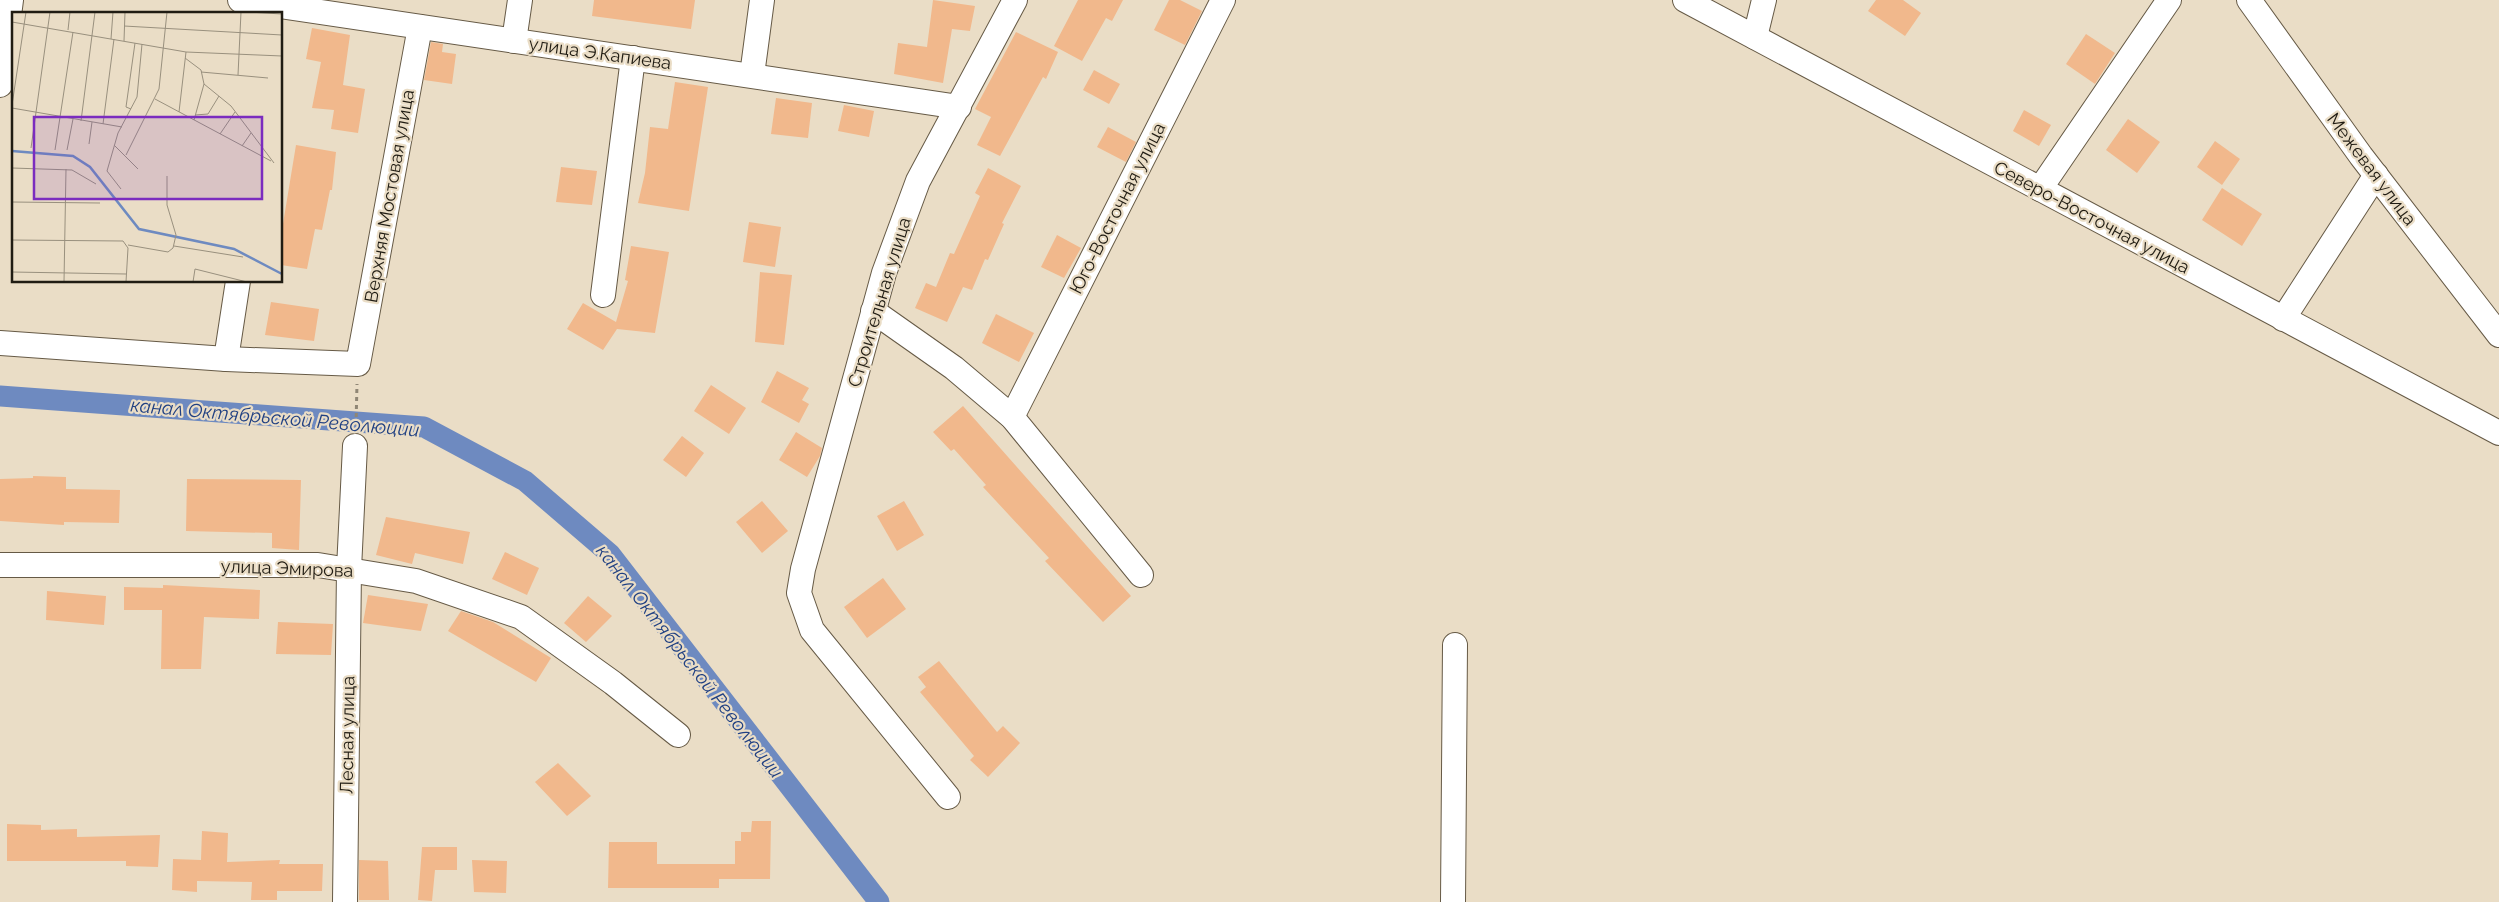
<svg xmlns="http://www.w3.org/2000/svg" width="2499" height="902" viewBox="0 0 2499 902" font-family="Raleway,sans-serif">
<rect width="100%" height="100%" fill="#eaddc6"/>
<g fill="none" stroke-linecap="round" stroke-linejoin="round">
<!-- canal -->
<path stroke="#6e8ac0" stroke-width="21" d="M0 396 424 427 525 481 610 554 879 902"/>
</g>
<!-- building -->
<g fill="#f1b88c">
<path d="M594 0H695L691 29 592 16Z"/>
<path d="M933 0 975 6 970 31 952 29 943 83 894 74 898 43 927 47Z"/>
<path d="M1078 0H1123L1112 21 1106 18 1082 61 1054 46Z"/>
<path d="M1169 0H1180L1202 11 1185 45 1154 30Z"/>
<path d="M1876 0H1903L1921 13 1905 36 1868 11Z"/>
<path d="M312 28 350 35 343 85 365 89 358 133 331 129 334 110 312 108 321 62 306 59Z"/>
<path d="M1016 32 1058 52 1046 79 1043 77 1000 156 977 145 991 117 975 109Z"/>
<path d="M2086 34 2115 53 2095 84 2066 64Z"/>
<path d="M431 42 443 44 442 52 456 54 452 84 424 80Z"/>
<path d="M1094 70 1120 84 1109 104 1083 90Z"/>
<path d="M675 82 708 87 689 211 638 203 645 173 650 127 668 129Z"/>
<path d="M776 98 812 103 808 138 771 134Z"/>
<path d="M844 105 874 111 869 137 838 131Z"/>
<path d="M2024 110 2051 125 2039 146 2013 131Z"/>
<path d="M2128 119 2160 142 2137 173 2106 150Z"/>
<path d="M1108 127 1136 142 1126 162 1097 147Z"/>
<path d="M2215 141 2240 159 2222 185 2197 167Z"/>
<path d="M296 145 336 152 332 190H330L322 230 315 229 307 269 281 265V236Z"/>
<path d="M561 167 597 171 592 205 556 202Z"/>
<path d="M988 168 1021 186 1002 223 1004 224 988 260 985 259 972 290 963 287 947 322 915 308 926 283 936 287 950 253 954 254 980 196 975 193Z"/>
<path d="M2222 188 2262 214 2242 246 2202 220Z"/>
<path d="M749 222 781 227 775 267 743 262Z"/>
<path d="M1057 235 1081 248 1064 278 1041 267Z"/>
<path d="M631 246 669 252 655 333 617 329 603 350 567 329 583 303 616 322 628 281 625 280Z"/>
<path d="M760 272 792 275 784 345 755 342Z"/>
<path d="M271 302 319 309 314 341 265 335Z"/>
<path d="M996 314 1034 333 1019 362 982 343Z"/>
<path d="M777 371 809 388 802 400 809 404 799 423 761 402Z"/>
<path d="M711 385 746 408 729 434 694 411Z"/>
<path d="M963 406 1131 596 1103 622 1045 561 1049 558 983 487 986 485 954 449 951 451 933 432Z"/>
<path d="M796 432 822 448 820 456 807 477 779 460Z"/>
<path d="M682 436 704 453 686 477 663 460Z"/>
<path d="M33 476 66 477V489L120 490 119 523 64 522V525L0 521V479L33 478Z"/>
<path d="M187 479 301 480 299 550 272 548V533L186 531Z"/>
<path d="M762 501 788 531 762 553 736 522Z"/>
<path d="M904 501 924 535 897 551 877 516Z"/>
<path d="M386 517 470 532 463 564 415 553 412 564 376 555Z"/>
<path d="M505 552 539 568 527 595 492 579Z"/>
<path d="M883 578 906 609 867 638 844 607Z"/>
<path d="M163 585 260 590 259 619 204 617 201 669H161L162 610H124V587L163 588Z"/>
<path d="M47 591 106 596 104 625 46 620Z"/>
<path d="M368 595 428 604 421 631 363 623Z"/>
<path d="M588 596 612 616 586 642 564 623Z"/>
<path d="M461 611 493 622 551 658 536 682 448 631Z"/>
<path d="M278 622 333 624 331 655 276 654Z"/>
<path d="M939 661 997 732 1003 726 1020 743 988 777 970 760 974 756 920 692 926 687 918 677Z"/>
<path d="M558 763 591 796 567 816 535 782Z"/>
<path d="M752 821H771L770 879H719V888H608L609 842H657V864H735V841H741V832H751Z"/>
<path d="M7 824 41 825V830L77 829V837L160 835 158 867 126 866V861H7Z"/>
<path d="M202 831 228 833 227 862 280 860 279 864H323L322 891H277V900H251L252 882 197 881V892L172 890 173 859 201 860Z"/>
<path d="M422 847H457V870H435L432 901 418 900Z"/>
<path d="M359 860 388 861 389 900H359Z"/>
<path d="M472 860 507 861 506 893 474 892Z"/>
</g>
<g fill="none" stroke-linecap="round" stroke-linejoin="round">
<defs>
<g id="minor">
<path d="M240 0 959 107"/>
<path d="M1685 0 2499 433"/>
<path d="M2249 0 2361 156 2499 335"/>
<path d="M1755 37 1764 0"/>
<path d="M514 41 520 0"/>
<path d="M752 75 762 0"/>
<path d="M0 85 11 0"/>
<path d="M2040 189 2169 0"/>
<path d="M603 295 633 58"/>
<path d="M873 311 954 368 1012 417 1141 575"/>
<path d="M2283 319 2376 175"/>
<path d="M0 343 226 359 358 364 420 27"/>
<path d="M226 359 238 281"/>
<path d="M1012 417 1223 0"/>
<path d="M0 565H318L416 581 521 617 613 683 678 735"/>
<path d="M948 797 812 630 799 593 803 569 884 273 918 181 1015 0"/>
<path d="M345 902 349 569 355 446"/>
<path d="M1453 902 1455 645"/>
</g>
</defs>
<!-- minor casing -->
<use href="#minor" stroke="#665a46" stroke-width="26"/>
<!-- path -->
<path stroke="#8f8675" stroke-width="3" stroke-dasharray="4 4" stroke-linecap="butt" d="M356 425 357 384"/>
<!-- minor -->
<use href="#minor" stroke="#fff" stroke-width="24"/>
</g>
<g text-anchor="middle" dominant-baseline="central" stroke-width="4.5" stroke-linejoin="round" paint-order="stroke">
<!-- street labels -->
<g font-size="18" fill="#201c13" stroke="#eaddc6">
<text transform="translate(600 53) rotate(8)">улица Э.Капиева</text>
<text transform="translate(2372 169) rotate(53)">Межевая улица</text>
<text transform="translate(389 196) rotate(-80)">Верхняя Мостовая улица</text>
<text transform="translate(1117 208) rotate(-63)">Юго-Восточная улица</text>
<text transform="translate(2092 217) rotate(28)">Северо-Восточная улица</text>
<text transform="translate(879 302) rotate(-73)">Строительная улица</text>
<text transform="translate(287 568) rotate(2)">улица Эмирова</text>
<text transform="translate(347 735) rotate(-89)">Лесная улица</text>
</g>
<!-- water labels -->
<g font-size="19" font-style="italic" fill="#204082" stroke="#eaddc6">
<text transform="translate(275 417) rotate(5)">канал Октябрьской Революции</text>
<text transform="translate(690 661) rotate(52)">канал Октябрьской Революции</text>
</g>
</g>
<!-- overview -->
<g transform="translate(12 12)">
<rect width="270" height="270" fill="#eaddc6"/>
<path fill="none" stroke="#6e8ac0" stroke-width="2.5" d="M0 139 61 144 78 155 127 217 222 237 270 262"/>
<path fill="none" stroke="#99907e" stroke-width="1" d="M236 0 270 2M0 10 174 40 270 44M112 14 270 23M56 18 58 0M99 27 101 0M112 29 113 0M173 46 189 58 192 72 219 94 262 151M189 60 256 66M226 63 229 0M143 87 259 149M0 93 14 0M0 96 110 115M119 97 114 95 123 31M167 100 174 40M183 103 196 102 207 84M182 108 192 72M69 109 83 0M91 112 102 27M208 122 223 100M77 132 80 110M102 133 126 157M230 134 239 121M19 136 38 0M43 138 61 20M55 138 61 107M114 143 147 77 155 0M0 156 60 158 84 172M109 177 95 159 106 121 125 85 130 32M0 190 88 191M0 228 111 229 116 236 114 270M116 233 156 240 161 236 164 223 155 193V164M162 234 231 245M0 260 114 262M52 270 54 157M181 270 183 257 235 270"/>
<path fill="#7b2cbf" fill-opacity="0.15" stroke="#7b2cbf" stroke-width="2.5" d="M22 105H250V187H22Z"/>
<rect width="270" height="270" fill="none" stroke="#201c13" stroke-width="2.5"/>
</g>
</svg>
